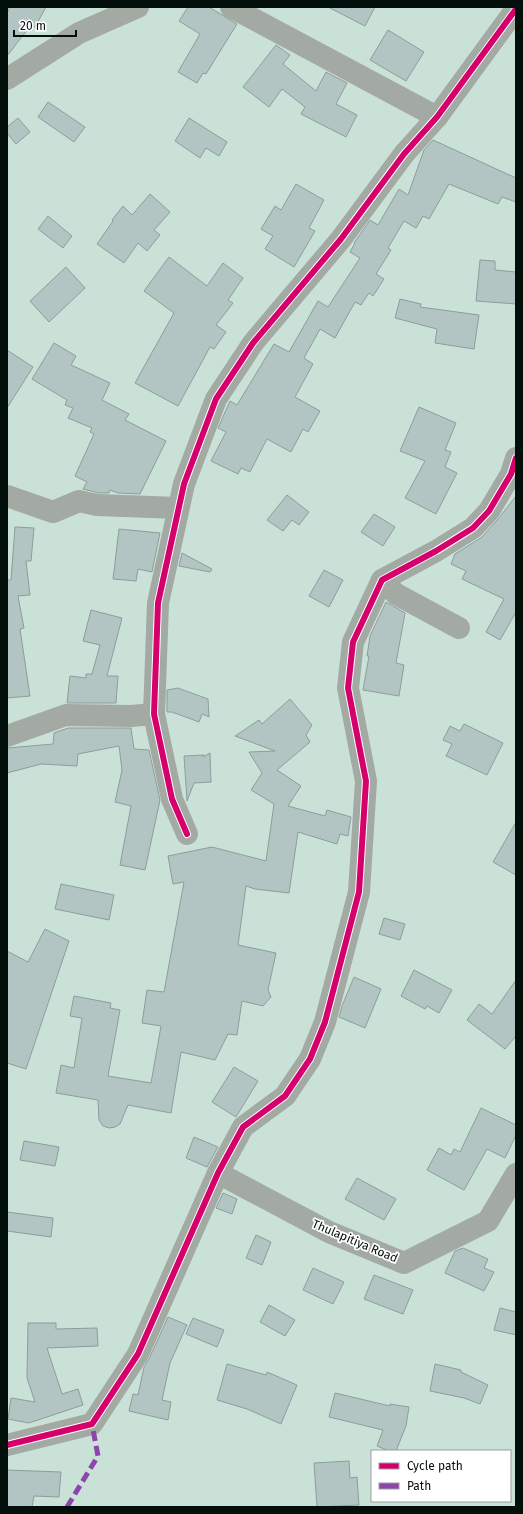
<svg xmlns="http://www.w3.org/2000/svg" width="523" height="1514" viewBox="0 0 523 1514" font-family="'Fira Sans',sans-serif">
<rect width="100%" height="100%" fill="#cae1d8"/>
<!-- building -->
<g fill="#b2c5c2" stroke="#8c9e9b">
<path d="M10 7H46L35 27 31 25 7 56V13Z"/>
<path d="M188 7H209L237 24 206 74 203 73 197 83 178 72 200 34 179 21Z"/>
<path d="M328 7H375L365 26Z"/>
<path d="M388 30 424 52 406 81 370 60Z"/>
<path d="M276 45 290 55 283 64 316 91 326 72 347 83 336 104 357 115 346 137 301 114 305 107 282 89 269 107 243 87Z"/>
<path d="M48 102 85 127 74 142 38 117Z"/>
<path d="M18 118 30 132 16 144 7 133V127Z"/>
<path d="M189 118 227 142 219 156 206 148 200 158 175 141Z"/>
<path d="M433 140 516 178V202L502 197 498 204 449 184 429 219 423 216 416 228 404 221 388 248 391 250 376 274 384 279 373 296 369 293 361 305 355 302 335 338 320 329 304 358 313 364 295 397 320 411 308 432 303 429 291 452 267 439 250 472 241 468 238 474 211 461 226 432 218 428 230 401 237 405 274 344 289 352 318 301 328 307 360 258 350 252 355 243H354L370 220 378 225 399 189 408 195 424 150Z"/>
<path d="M296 184 324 200 309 228 315 231 294 267 265 249 273 236 261 229 275 206 281 210Z"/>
<path d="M150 194 170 212 154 230 160 235 147 251 138 243 124 263 97 244 113 221 112 220 123 206 132 215Z"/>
<path d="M48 216 72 236 63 248 38 229Z"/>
<path d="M169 257 207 286 223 263 243 278 228 300 233 303 216 325 226 332 214 349 210 347 178 406 135 383 174 313 144 291Z"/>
<path d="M480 260 495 261V270L516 272V304L476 301Z"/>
<path d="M66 267 85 288 49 322 30 301Z"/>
<path d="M400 299 421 304 420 307 479 315 474 349 435 343 437 329 395 318Z"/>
<path d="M54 343 76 356 71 365 110 383 102 400 129 414 125 420 166 441 140 494 118 493 110 490 109 493H99L83 489 87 482 75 476 94 434 90 432 92 428 68 418 73 408 65 405 67 400 32 379Z"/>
<path d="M7 350 33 367 7 408Z"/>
<path d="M419 407 456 423 445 450 451 452 445 467 457 473 436 514 405 498 425 461 400 451Z"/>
<path d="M287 495 309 512 299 525 292 520 283 531 267 520Z"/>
<path d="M516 496V612L500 640 486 632 504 599 462 579 466 571 451 564 455 554 482 537 498 519Z"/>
<path d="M374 514 395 527 383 546 361 532Z"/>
<path d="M15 527 34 528 31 561H26L30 595 18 596 24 628 20 629 30 696 7 698V580H11Z"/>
<path d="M119 529 160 533 152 572 138 569 136 581 113 579Z"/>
<path d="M182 553 212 569 210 572 179 566Z"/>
<path d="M324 570 343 580 329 607 309 596Z"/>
<path d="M386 602 405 613 396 663 404 665 399 696 363 690 369 656H367L370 636Z"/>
<path d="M91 610 122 618 107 676H118L116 703H67L70 676 86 678V674H92L100 645 83 641Z"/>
<path d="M178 688 208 699 209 717 202 714 199 722 172 712H167V690Z"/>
<path d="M290 699 312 725 306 735 310 742 277 770 301 786 288 806 325 816 327 810 351 817 348 836 340 834 337 844 298 832 289 893 255 889 246 886 238 945 276 953 268 990 271 997 263 1006 242 1001 237 1035 228 1034 215 1060 181 1052 171 1113 128 1105 120 1124 115 1127 109 1128 103 1126 99 1120 98 1100 56 1093 61 1065 74 1068 82 1018 70 1016 74 996 111 1003 110 1008 120 1010 108 1076 151 1083 161 1026 142 1023 147 990 164 992 184 882 173 884 168 856 212 847 266 861 274 804 251 790 262 773 249 752 275 751 235 736 259 720 262 724Z"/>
<path d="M464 724 503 743 487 775 446 756 452 744 443 740 450 726 460 731Z"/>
<path d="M68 728H131L134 749 149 750 160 800 145 870 120 865 131 806 115 802 122 770 119 746 78 754 77 766 41 764 7 773V748L53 744 54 733Z"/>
<path d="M210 753 211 782 194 783 187 801 184 756 204 755 203 757Z"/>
<path d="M516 822V875L493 862Z"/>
<path d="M61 884 114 895 109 920 55 909Z"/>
<path d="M384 918 405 924 400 940 379 934Z"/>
<path d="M45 929 69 941 26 1069 7 1063V951L28 962Z"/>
<path d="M414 970 452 990 439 1013 427 1006 425 1009 401 996Z"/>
<path d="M354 977 381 989 365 1028 339 1017 342 1006Z"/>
<path d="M516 980V1036L505 1049 467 1020 479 1004 492 1014Z"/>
<path d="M234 1067 258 1081 236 1117 212 1102Z"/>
<path d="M481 1108 516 1125V1135L505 1158 487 1149 464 1190 427 1170 439 1148 451 1155 454 1149 460 1152Z"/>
<path d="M194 1137 218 1147 207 1167 186 1158Z"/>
<path d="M24 1141 59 1147 55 1166 20 1160Z"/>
<path d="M357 1178 396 1199 384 1220 345 1199Z"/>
<path d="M223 1193 237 1199 232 1214 216 1208Z"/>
<path d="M7 1212 53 1218 51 1237 7 1231Z"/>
<path d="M256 1235 271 1242 262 1265 246 1258Z"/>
<path d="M463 1248 488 1259 484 1268 494 1272 484 1291 445 1273 455 1251Z"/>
<path d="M313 1268 344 1282 333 1304 303 1290Z"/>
<path d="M374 1275 413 1290 403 1314 364 1299Z"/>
<path d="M269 1305 295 1320 285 1336 260 1322Z"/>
<path d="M500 1308 516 1312V1335L494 1330Z"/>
<path d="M168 1317 187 1325 170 1363 162 1400 171 1402 168 1420 129 1411 133 1394 138 1395 144 1367 149 1359Z"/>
<path d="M193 1318 224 1330 217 1347 186 1334Z"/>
<path d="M28 1323H56V1329L97 1328 98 1346 47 1348 62 1394 78 1389 83 1405 29 1423 8 1419 11 1398 35 1402 27 1378Z"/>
<path d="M227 1364 266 1375 267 1372 297 1385 281 1424 247 1409 217 1400Z"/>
<path d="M435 1364 461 1370V1372L488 1385 480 1404 464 1398 430 1391Z"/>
<path d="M335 1393 390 1406V1404L409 1407 406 1426 396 1451H389L377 1446 383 1430 329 1417Z"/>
<path d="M349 1461 350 1478 357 1477 359 1505 317 1507 314 1463Z"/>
<path d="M7 1470 61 1472 59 1497 34 1496 32 1507H7Z"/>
</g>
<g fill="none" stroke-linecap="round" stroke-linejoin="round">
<!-- minor -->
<g stroke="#a3a9a3" stroke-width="22">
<path d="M231 7 437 117"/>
<path d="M7 79 79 33 138 7"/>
<path d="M7 496 53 512 79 501 97 505 178 508"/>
<path d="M382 580 396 594 459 628"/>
<path d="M7 736 66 715 131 716 154 714"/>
<path d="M187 834 172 799 154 714 158 603 184 484 216 399 253 343 341 239 404 154 437 117 516 9"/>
<path d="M218 1173 329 1232 404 1263 488 1221 516 1174"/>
<path d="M7 1445 92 1424 138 1354 218 1173 243 1127 285 1096 310 1059 325 1022 359 892 366 781 348 688 353 642 382 580 436 551 473 528 489 511 511 474 516 458"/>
</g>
<!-- quiet -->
<path stroke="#8e44ad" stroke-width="5" stroke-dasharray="10 5" stroke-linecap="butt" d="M67 1507 98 1456 92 1424"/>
<defs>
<g id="cycleway">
<path d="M187 834 172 799 154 714 158 603 184 484 216 399 253 343 341 239 404 154 437 117 516 9"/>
<path d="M7 1445 92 1424 138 1354 218 1173 243 1127 285 1096 310 1059 325 1022 359 892 366 781 348 688 353 642 382 580 436 551 473 528 489 511 511 474 516 458"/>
</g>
</defs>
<!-- cycleway casing -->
<use href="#cycleway" stroke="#fff" stroke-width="8"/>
<!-- cycleway -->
<use href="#cycleway" stroke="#d6006c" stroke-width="6"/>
</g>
<g text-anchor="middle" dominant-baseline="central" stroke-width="3.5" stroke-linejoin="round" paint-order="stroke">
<!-- street labels -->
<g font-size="12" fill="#020f0b" stroke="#fff">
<text transform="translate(355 1241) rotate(23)">Thulapitiya Road</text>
</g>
</g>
<!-- border -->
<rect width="523" height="1514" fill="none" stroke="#020f0b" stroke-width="16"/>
<!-- legend -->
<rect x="371" y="1450" width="140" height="52" fill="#ffffff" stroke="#9a9f9d"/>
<rect x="379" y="1463" width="20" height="6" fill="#d6006c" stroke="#9a9f9d"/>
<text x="407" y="1470" font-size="12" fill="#020f0b">Cycle path</text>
<rect x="379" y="1483" width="20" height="6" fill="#8e44ad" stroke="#9a9f9d"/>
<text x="407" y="1490" font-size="12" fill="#020f0b">Path</text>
<!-- scale -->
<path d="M14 30v6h62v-6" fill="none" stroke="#020f0b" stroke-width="2"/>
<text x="20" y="30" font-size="12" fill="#020f0b" stroke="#ffffff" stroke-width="3" paint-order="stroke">20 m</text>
</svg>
